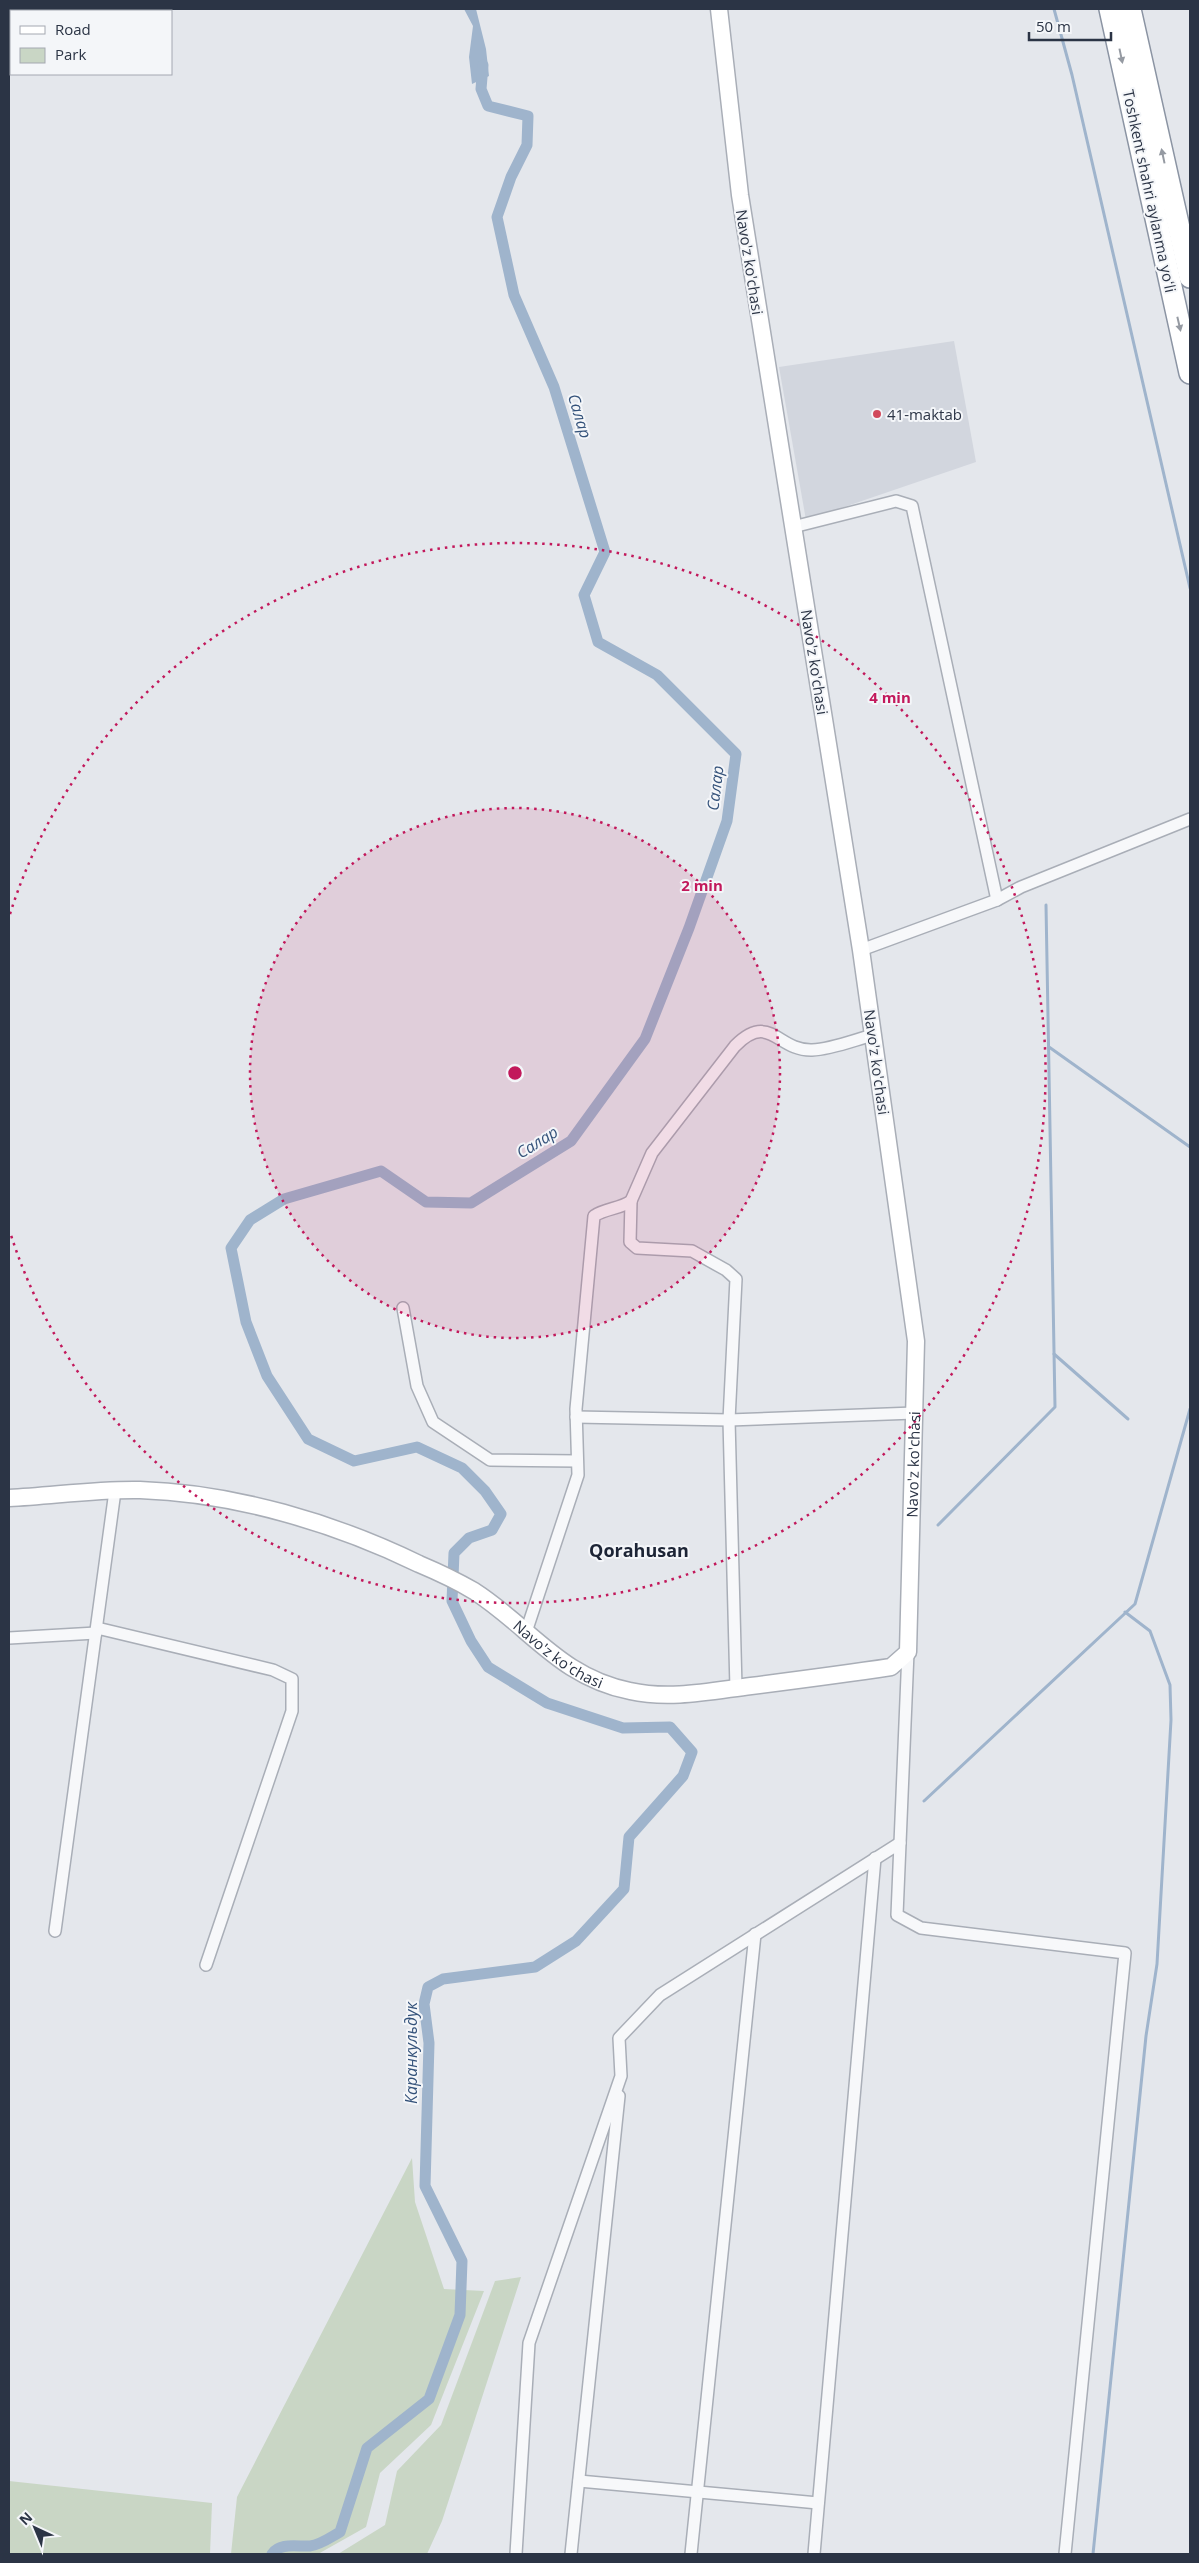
<svg xmlns="http://www.w3.org/2000/svg" width="1199" height="2563" viewBox="0 0 1199 2563" font-family="'Open Sans',sans-serif">
<rect width="100%" height="100%" fill="#e4e7ec"/>
<!-- built -->
<path fill="#d2d6de" d="M954 341 976 462 806 520 779 367Z"/>
<!-- green -->
<g fill="#c9d6c5">
<path d="M412 2158 415 2202 444 2289 484 2291 431 2425 380 2473 366 2527 318 2554H231L237 2497Z"/>
<path d="M521 2277 442 2521 427 2554H338L385 2525 397 2471 441 2425 495 2281Z"/>
<path d="M9 2481 212 2503 210 2554H9Z"/>
</g>
<!-- water -->
<path fill="#9fb4cc" d="M464 9H476L486 49 489 76 472 84 469 57 473 26Z"/>
<g fill="none" stroke-linecap="round" stroke-linejoin="round">
<!-- stream -->
<g stroke="#9fb4cc" stroke-width="3">
<path d="M1054 9 1072 75 1190 588"/>
<path d="M1049 1047 1190 1147"/>
<path d="M1054 1354 1128 1419"/>
<path d="M938 1525 1055 1407 1046 905"/>
<path d="M924 1801 1135 1604 1190 1409"/>
<path d="M1093 2554 1146 2036 1157 1964 1171 1720 1170 1685 1150 1631 1125 1612"/>
</g>
<!-- canal -->
<path stroke="#9fb4cc" stroke-width="11" d="M272 2554C280 2542 298 2547 310 2546 320 2545 331 2537 340 2532L367 2448 429 2399 460 2315 462 2261 425 2186 429 2043 424 2004 428 1987 443 1979 535 1967 576 1941 624 1889 629 1837 683 1776 692 1752 670 1727 623 1728 547 1703 488 1667 471 1641 452 1601 454 1553 469 1538 492 1530 501 1514 485 1491 462 1468 417 1447 354 1461 308 1439 267 1376 246 1322 231 1248 250 1220 284 1199 381 1171 426 1202 471 1203 571 1141 645 1039 689 928 727 821 736 754 657 675 598 642 584 595 605 552 554 387 514 295 497 217 511 177 527 145 528 116 488 106 481 89 483 65"/>
<defs>
<g id="street">
<path d="M793 527 896 501 912 506 997 900"/>
<path d="M861 950 997 900 1021 887 1190 819"/>
<path d="M631 1201 630 1242 637 1248 692 1251 726 1270 736 1279 729 1420 736 1688"/>
<path d="M403 1308 417 1386 433 1422 490 1460 577 1461"/>
<path d="M576 1417 729 1420 914 1413"/>
<path d="M97 1628 273 1670 292 1679V1711L206 1965"/>
<path d="M526 1632 578 1475 576 1409 594 1216C606 1208 620 1209 631 1201L652 1153 735 1046C770 1011 777 1051 812 1050 832 1049 854 1040 873 1035"/>
<path d="M9 1638 96 1633"/>
<path d="M908 1652 897 1915 921 1928 1125 1953 1065 2554"/>
<path d="M55 1931 115 1491"/>
<path d="M579 2481 818 2503"/>
<path d="M516 2554 529 2343 621 2076 619 2038 660 1995 900 1843"/>
<path d="M571 2554 619 2096"/>
<path d="M691 2554 755 1934"/>
<path d="M814 2554 875 1858"/>
</g>
<g id="secondary">
<path id="s1" d="M9 1498C52 1496 96 1489 140 1490 234 1493 335 1523 419 1564 438 1572 457 1581 474 1591 530 1627 560 1677 630 1691 670 1700 711 1691 751 1686 798 1680 844 1674 891 1667L908 1652 916 1341 861 950 740 195 719 9"/>
</g>
<g id="highway">
<path d="M1110 9 1190 373"/>
<path d="M1130 9 1190 277"/>
</g>
</defs>
<!-- street casing -->
<use href="#street" stroke="#a9aeb7" stroke-width="14"/>
<!-- secondary casing -->
<use href="#secondary" stroke="#a9aeb7" stroke-width="19"/>
<!-- highway casing -->
<use href="#highway" stroke="#8b94a3" stroke-width="24"/>
<!-- street -->
<use href="#street" stroke="#f7f8fa" stroke-width="11"/>
<!-- secondary -->
<use href="#secondary" stroke="#fff" stroke-width="16"/>
<!-- highway -->
<use href="#highway" stroke="#fff" stroke-width="21"/>
</g>
<!-- one-way arrows -->
<defs><path id="oneway-solid" d="M-6-.8H1V-3.2L6.5 0L1 3.2V.8H-6Z" transform="scale(1.25)"/></defs>
<g fill="#959aa2">
<use href="#oneway-solid" transform="translate(1121 56) rotate(78)"/>
<use href="#oneway-solid" transform="translate(1163 156) rotate(-102)"/>
<use href="#oneway-solid" transform="translate(1179 324) rotate(77)"/>
</g>
<!-- distance rings -->
<circle cx="515" cy="1073" r="265" fill="#c2185b" fill-opacity=".12"/>
<g fill="none" stroke="#c2185b" stroke-width="2.5" stroke-dasharray="2.5 5">
<circle cx="515" cy="1073" r="265"/>
<path d="M10 914A530 530 0 1 1 10 1232"/>
</g>
<!-- markers -->
<circle fill="#d1495b" stroke="#f4f6f9" stroke-width="2" cx="877" cy="414" r="5"/>
<g text-anchor="middle" dominant-baseline="central" stroke-width="4" stroke-linejoin="round" paint-order="stroke">
<!-- street labels -->
<g font-size="15" fill="#2b3445" stroke="#f4f6f9">
<text transform="translate(1150 191) rotate(78)">Toshkent shahri aylanma yoʻli</text>
<text transform="translate(750 262) rotate(81)">Navo'z ko'chasi</text>
<text transform="translate(815 662) rotate(81)">Navo'z ko'chasi</text>
<text transform="translate(877 1062) rotate(82)">Navo'z ko'chasi</text>
<text stroke="none"><textPath href="#s1" startOffset="1144">Navo'z ko'chasi</textPath></text>
<text stroke="none"><textPath href="#s1" startOffset="589">Navo'z ko'chasi</textPath></text>
</g>
<!-- poi labels -->
<g font-size="15" fill="#2b3445" stroke="#f4f6f9" text-anchor="start">
<text x="887" y="414">41-maktab</text>
</g>
<!-- water labels -->
<g font-size="16" font-style="italic" fill="#34527a" stroke="#f4f6f9">
<text transform="translate(580 416) rotate(73)">Салар</text>
<text transform="translate(715 788) rotate(-83)">Салар</text>
<text transform="translate(537 1142) rotate(-32)">Салар</text>
<text transform="translate(411 2053) rotate(-90)">Каранкульдук</text>
</g>
<!-- quarter labels -->
<g font-size="18" font-weight="bold" fill="#1d2536" stroke="#f4f6f9">
<text x="639" y="1550">Qorahusan</text>
</g>
</g>
<circle cx="515" cy="1073" r="8" fill="#c2185b" stroke="#f4f6f9" stroke-width="2.5"/>
<g font-size="15" text-anchor="middle" font-weight="bold" fill="#c2185b" stroke="#f4f6f9" stroke-width="4" stroke-linejoin="round" paint-order="stroke">
<text x="890" y="703">4 min</text>
<text x="702" y="891">2 min</text>
</g>
<!-- border -->
<rect width="1199" height="2563" fill="none" stroke="#2b3445" stroke-width="20"/>
<!-- legend -->
<rect x="10" y="10" width="162" height="65" fill="#f4f6f9" stroke="#a4a8b1"/>
<rect x="20" y="26" width="25" height="8" fill="#ffffff" stroke="#a4a8b1"/>
<text x="55" y="35" font-size="15" fill="#2b3445">Road</text>
<rect x="20" y="48" width="25" height="15" fill="#c9d6c5" stroke="#a4a8b1"/>
<text x="55" y="60" font-size="15" fill="#2b3445">Park</text>
<!-- north arrow -->
<g transform="translate(35 2528) rotate(316)" stroke="#f4f6f9" stroke-width="4" paint-order="stroke">
<path d="M0-4L9 19L0 12L-9 19Z" fill="#2b3445"/>
<text y="-8" font-size="14" font-weight="bold" text-anchor="middle" fill="#2b3445">N</text>
</g>
<!-- scale -->
<path d="M1029 32v8h82v-8" fill="none" stroke="#2b3445" stroke-width="2.5"/>
<text x="1036" y="32" font-size="15" fill="#2b3445" stroke="#f4f6f9" stroke-width="4" paint-order="stroke">50 m</text>
</svg>
